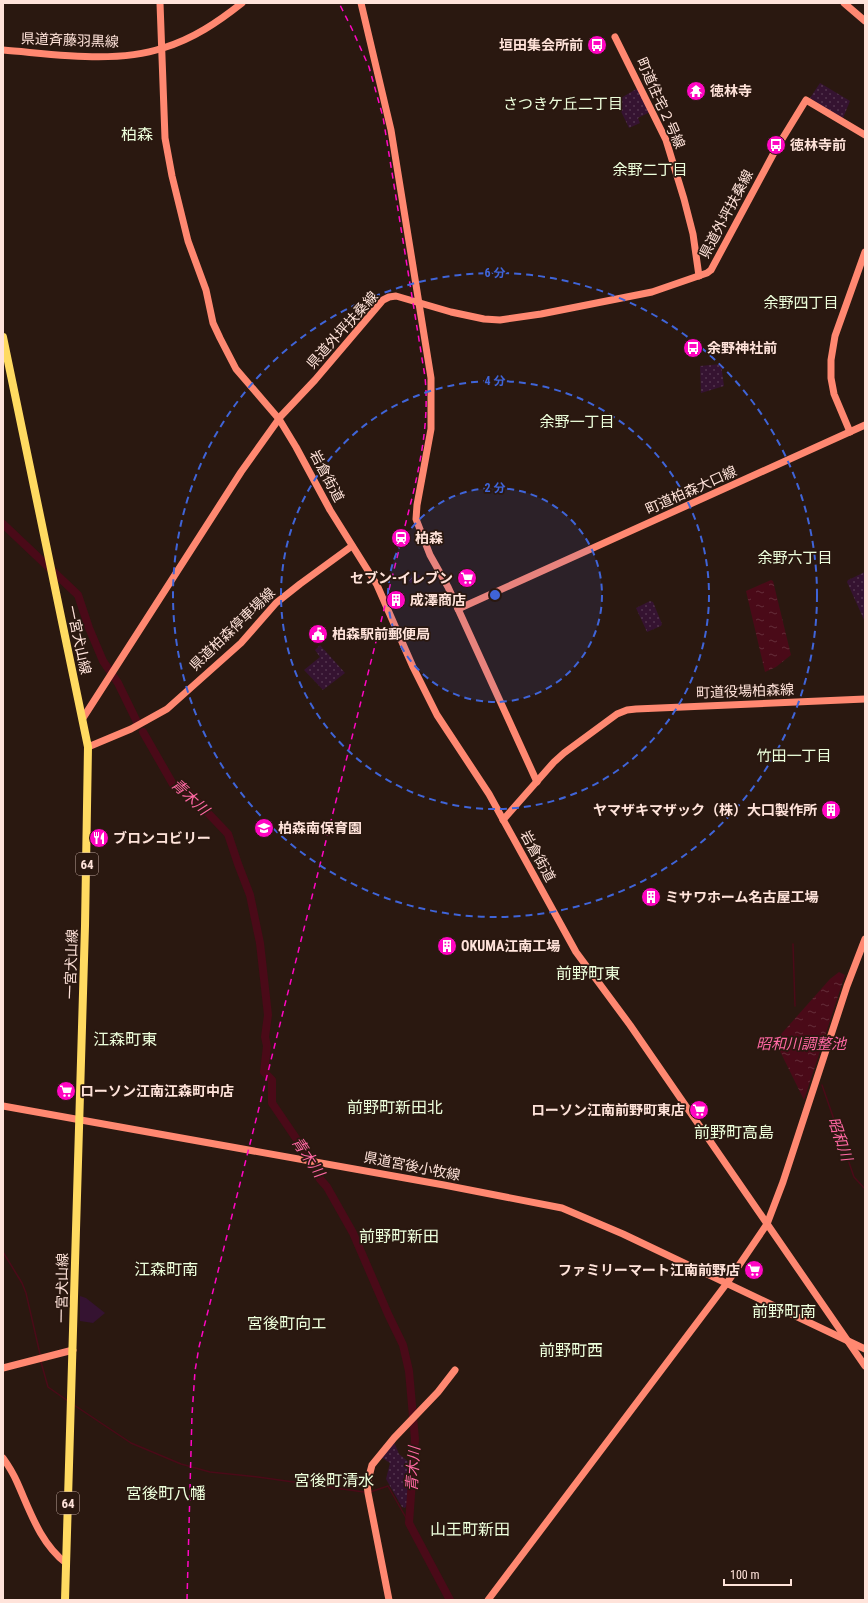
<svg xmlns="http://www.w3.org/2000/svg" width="868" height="1603" viewBox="0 0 868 1603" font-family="'Roboto Condensed','Noto Sans JP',sans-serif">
<defs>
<pattern id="park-dots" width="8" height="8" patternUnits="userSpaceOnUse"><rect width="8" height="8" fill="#351331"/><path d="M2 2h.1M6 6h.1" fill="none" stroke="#53354e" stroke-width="1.8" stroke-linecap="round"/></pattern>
<pattern id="garden-furrows" width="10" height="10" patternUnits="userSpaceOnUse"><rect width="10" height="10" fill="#351331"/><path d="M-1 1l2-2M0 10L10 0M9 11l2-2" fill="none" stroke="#53354e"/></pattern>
<pattern id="water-ripples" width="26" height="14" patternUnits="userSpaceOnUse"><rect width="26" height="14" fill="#4a0a18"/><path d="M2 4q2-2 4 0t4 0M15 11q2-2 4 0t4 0" fill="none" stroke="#652e39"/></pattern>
</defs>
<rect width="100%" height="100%" fill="#2a1810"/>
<!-- park -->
<g fill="url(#park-dots)">
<path d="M820 83 850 101 843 118 841 119 810 98Z"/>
<path d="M638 88 650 112 638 118 640 123 629 128 616 101Z"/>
<path d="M721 364 724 386 701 393 700 366Z"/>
<path d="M865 572V622L847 582 848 580Z"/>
<path d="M650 601 653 602 662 624 661 626 647 632 636 608Z"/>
<path d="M320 645 345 673 323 690 304 670 320 657 315 650Z"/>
<path d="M394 1442 399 1454 410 1463 407 1505 405 1508 402 1507 386 1479 390 1463 381 1457Z"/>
</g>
<!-- garden -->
<path fill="url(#garden-furrows)" d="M417 573 420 576 419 580 410 583 409 581 413 574Z"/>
<!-- pitch -->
<path fill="#351331" d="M80 1296 86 1298 105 1313 93 1323 80 1321Z"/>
<!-- water -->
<g fill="url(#water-ripples)">
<path d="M771 580 773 581 791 655 776 667 765 672 746 591Z"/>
<path d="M839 972 845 975 804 1100 775 1041 830 979Z"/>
</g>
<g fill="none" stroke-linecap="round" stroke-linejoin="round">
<!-- stream -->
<g stroke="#4a0a18" stroke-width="1.5">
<path d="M793 944 795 1006"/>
<path d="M822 1085 854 1177 865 1189"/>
<path d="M3 1252 22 1283 26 1293 40 1354"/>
<path d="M41 1362 48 1387 68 1401"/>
<path d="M74 1405 131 1443 181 1464 210 1472 258 1477 364 1492"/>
<path d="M370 1492 388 1486 409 1523"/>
</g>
<!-- river -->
<g stroke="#4a0a18" stroke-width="8">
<path d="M3 524 78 595 89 628 103 661 118 683 137 722"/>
<path d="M143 732 174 786 187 791 228 834 238 864 250 895 260 943 268 1015 265 1037 267 1046 264 1072 272 1080V1103L304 1150 320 1179 327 1187 353 1233 388 1314 403 1345 409 1371 415 1439 409 1523 450 1600"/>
</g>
<!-- secondary -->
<g stroke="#ff8871" stroke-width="7">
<path d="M160 3 165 138 172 176 188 241 206 290 213 323 220 338 236 369 279 419 296 447 330 510 377 585 413 667 437 715 489 794 576 952 630 1025 865 1366"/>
<path d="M361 3 391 130 431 378V429L417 505 416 519 430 555 448 587 537 782"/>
<path d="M844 3 865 21"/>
<path d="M615 37 666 140 684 199 693 234 699 276"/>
<path d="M3 50C54 54 115 64 163 48 193 39 218 22 242 3"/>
<path d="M850 432 834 394 831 378V360L835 336 865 252"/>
<path d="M458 609 865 425"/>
<path d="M83 718 241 472 281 416 315 380 383 300 389 297 396 296 451 312 484 319 500 320 541 314 652 292 707 273 711 270 776 149 806 100 865 135"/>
<path d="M88 747 131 729 167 709 241 643 276 603 300 584 352 546"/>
<path d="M503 820 554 762 564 753 617 714 627 710 636 709 865 699"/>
<path d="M3 1106 444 1185 562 1208 623 1234 865 1349"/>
<path d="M3 1368 73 1350"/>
<path d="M3 1458C8 1465 13 1473 17 1482 30 1511 40 1543 66 1563"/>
<path d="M389 1600 368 1493 367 1484 372 1465 394 1438 438 1392 455 1370"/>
<path d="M488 1600 727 1283 767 1224 783 1182 847 986 865 939"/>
</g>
<!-- primary -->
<path stroke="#ffda61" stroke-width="8" d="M3 337 88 747 85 926 65 1600"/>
<!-- rail -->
<path stroke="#ff06c2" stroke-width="1.5" stroke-dasharray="6 5" stroke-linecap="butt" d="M187 1600 192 1415 195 1371 199 1347 413 494C422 455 429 417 425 377L383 117 369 67 352 29 339 3"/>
</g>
<!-- distance rings -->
<circle cx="495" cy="595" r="107" fill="#3f64d8" fill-opacity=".12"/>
<g fill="none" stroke="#3f64d8" stroke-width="2" stroke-dasharray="7 5">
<circle cx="495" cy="595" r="107"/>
<circle cx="495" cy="595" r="214"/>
<circle cx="495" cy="595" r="322"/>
</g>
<!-- icons -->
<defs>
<symbol id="bus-disc" viewBox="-11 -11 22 22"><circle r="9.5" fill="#ff06c2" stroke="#2a1810"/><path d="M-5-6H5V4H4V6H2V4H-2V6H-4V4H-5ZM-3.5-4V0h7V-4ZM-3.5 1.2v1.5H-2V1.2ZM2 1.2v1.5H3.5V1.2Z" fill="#fff"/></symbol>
<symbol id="temple-disc" viewBox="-11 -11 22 22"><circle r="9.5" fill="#ff06c2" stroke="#2a1810"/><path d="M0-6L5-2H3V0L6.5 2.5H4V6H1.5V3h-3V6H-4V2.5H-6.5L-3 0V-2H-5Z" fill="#fff"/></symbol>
<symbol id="station-disc" viewBox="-11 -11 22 22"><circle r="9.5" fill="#ff06c2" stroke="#2a1810"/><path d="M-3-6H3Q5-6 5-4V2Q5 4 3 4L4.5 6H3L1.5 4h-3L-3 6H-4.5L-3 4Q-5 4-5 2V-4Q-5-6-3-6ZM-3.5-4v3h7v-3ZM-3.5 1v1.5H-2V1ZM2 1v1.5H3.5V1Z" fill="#fff"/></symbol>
<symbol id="supermarket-disc" viewBox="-11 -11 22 22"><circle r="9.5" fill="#ff06c2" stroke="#2a1810"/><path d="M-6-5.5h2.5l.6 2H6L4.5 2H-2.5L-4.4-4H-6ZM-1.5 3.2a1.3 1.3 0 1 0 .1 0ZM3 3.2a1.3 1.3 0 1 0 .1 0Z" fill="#fff"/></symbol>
<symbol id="building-disc" viewBox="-11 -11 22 22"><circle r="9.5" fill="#ff06c2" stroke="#2a1810"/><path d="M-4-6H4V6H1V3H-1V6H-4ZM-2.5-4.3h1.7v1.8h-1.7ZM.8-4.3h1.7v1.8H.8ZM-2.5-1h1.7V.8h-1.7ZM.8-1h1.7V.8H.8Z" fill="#fff"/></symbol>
<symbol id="civic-disc" viewBox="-11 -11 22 22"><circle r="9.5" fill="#ff06c2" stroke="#2a1810"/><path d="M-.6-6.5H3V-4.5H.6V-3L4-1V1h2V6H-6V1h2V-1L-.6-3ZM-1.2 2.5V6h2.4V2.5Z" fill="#fff"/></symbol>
<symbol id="school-disc" viewBox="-11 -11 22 22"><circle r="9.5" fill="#ff06c2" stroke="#2a1810"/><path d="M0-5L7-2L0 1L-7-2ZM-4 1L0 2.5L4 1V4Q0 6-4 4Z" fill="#fff"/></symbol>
<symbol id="restaurant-disc" viewBox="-11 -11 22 22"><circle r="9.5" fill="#ff06c2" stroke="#2a1810"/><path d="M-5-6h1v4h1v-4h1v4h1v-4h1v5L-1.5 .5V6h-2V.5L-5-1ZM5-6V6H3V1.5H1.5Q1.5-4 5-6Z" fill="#fff"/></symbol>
</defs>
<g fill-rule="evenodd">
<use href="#bus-disc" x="586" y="34" width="22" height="22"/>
<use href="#temple-disc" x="685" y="80" width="22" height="22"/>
<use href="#bus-disc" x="765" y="134" width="22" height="22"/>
<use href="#bus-disc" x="682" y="337" width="22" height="22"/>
<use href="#station-disc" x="390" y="527" width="22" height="22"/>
<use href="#supermarket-disc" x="456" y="567" width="22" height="22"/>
<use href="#building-disc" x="385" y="589" width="22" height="22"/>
<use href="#civic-disc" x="307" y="623" width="22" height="22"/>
<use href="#building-disc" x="820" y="799" width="22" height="22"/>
<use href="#school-disc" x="253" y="817" width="22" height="22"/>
<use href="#restaurant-disc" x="88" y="827" width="22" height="22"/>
<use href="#building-disc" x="640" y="886" width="22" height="22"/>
<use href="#building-disc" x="436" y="935" width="22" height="22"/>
<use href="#supermarket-disc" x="55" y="1080" width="22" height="22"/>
<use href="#supermarket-disc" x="688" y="1099" width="22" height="22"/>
<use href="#supermarket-disc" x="743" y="1259" width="22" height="22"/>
</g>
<g text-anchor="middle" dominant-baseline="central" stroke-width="3.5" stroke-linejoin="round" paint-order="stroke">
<!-- shield labels -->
<g fill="#2a1810" stroke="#bfa69d" stroke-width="1">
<rect x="76" y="853" width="22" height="22" rx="3"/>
<rect x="57" y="1492" width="22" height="22" rx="3"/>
</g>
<g font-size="13" font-weight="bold" fill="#ffe3da">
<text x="87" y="864">64</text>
<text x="68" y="1503">64</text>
</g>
<!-- street labels -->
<g font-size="14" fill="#ffe3da" stroke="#2a1810">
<text transform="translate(70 40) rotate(2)">県道斉藤羽黒線</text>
<text transform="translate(661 103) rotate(66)">町道住宅２号線</text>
<text transform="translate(726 214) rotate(-62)">県道外坪扶桑線</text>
<text transform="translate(342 330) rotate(-48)">県道外坪扶桑線</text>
<text transform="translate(327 476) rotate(62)">岩倉街道</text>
<text transform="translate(691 490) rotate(-24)">町道柏森大口線</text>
<text transform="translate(232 629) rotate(-44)">県道柏森停車場線</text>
<text transform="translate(79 640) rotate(78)">一宮犬山線</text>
<text transform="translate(745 691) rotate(-2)">町道役場柏森線</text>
<text transform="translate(538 856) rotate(61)">岩倉街道</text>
<text transform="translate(71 964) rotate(-88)">一宮犬山線</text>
<text transform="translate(412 1166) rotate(11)">県道宮後小牧線</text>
<text transform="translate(62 1288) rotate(-89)">一宮犬山線</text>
</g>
<!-- poi labels -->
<g font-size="14" font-weight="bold" fill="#ffe3da" stroke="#2a1810" text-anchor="start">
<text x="583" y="45" text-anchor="end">垣田集会所前</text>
<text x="710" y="91">徳林寺</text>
<text x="790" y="145">徳林寺前</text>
<text x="707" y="348">余野神社前</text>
<text x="415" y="538">柏森</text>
<text x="453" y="578" text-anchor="end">セブン-イレブン</text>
<text x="410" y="600">成澤商店</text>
<text x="332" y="634">柏森駅前郵便局</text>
<text x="817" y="810" text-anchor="end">ヤマザキマザック（株）大口製作所</text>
<text x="278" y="828">柏森南保育園</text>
<text x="113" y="838">ブロンコビリー</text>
<text x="665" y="897">ミサワホーム名古屋工場</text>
<text x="461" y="946">OKUMA江南工場</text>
<text x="80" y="1091">ローソン江南江森町中店</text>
<text x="685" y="1110" text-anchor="end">ローソン江南前野町東店</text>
<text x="740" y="1270" text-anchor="end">ファミリーマート江南前野店</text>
</g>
<!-- neighbourhood labels -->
<g font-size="15" fill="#edffdc" stroke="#2a1810">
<text x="563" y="104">さつきケ丘二丁目</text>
<text x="650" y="170">余野二丁目</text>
<text x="801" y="303">余野四丁目</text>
<text x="577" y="422">余野一丁目</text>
<text x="795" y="558">余野六丁目</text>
<text x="794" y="756">竹田一丁目</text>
</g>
<!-- water labels -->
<g font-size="15" font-style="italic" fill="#ff68a3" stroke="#2a1810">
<text transform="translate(190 797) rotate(43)">青木川</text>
<text x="801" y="1044">昭和川調整池</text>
<text transform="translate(840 1139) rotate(71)">昭和川</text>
<text transform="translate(308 1157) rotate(56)">青木川</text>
<text transform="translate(413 1469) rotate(-86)">青木川</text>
</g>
<!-- quarter labels -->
<g font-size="16" fill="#edffdc" stroke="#2a1810">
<text x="137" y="134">柏森</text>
<text x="588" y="973">前野町東</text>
<text x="125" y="1039">江森町東</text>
<text x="395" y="1107">前野町新田北</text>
<text x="734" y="1132">前野町高島</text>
<text x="399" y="1236">前野町新田</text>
<text x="166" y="1269">江森町南</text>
<text x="784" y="1311">前野町南</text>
<text x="287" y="1323">宮後町向エ</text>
<text x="571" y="1350">前野町西</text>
<text x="334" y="1480">宮後町清水</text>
<text x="166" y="1493">宮後町八幡</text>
<text x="470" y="1529">山王町新田</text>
</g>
</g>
<circle cx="495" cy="595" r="6" fill="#3f64d8" stroke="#2a1810" stroke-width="2"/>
<g font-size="12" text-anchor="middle" font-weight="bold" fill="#3f64d8" stroke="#2a1810" stroke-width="3.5" stroke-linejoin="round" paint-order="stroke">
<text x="495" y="277">6 分</text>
<text x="495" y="385">4 分</text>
<text x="495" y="492">2 分</text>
</g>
<!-- border -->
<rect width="868" height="1603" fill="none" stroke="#ffe3da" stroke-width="8"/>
<!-- scale -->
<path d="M724 1579v6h67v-6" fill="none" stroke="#ffe3da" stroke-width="2"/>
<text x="730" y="1579" font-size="12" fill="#ffe3da" stroke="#2a1810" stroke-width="3" paint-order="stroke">100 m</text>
</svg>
